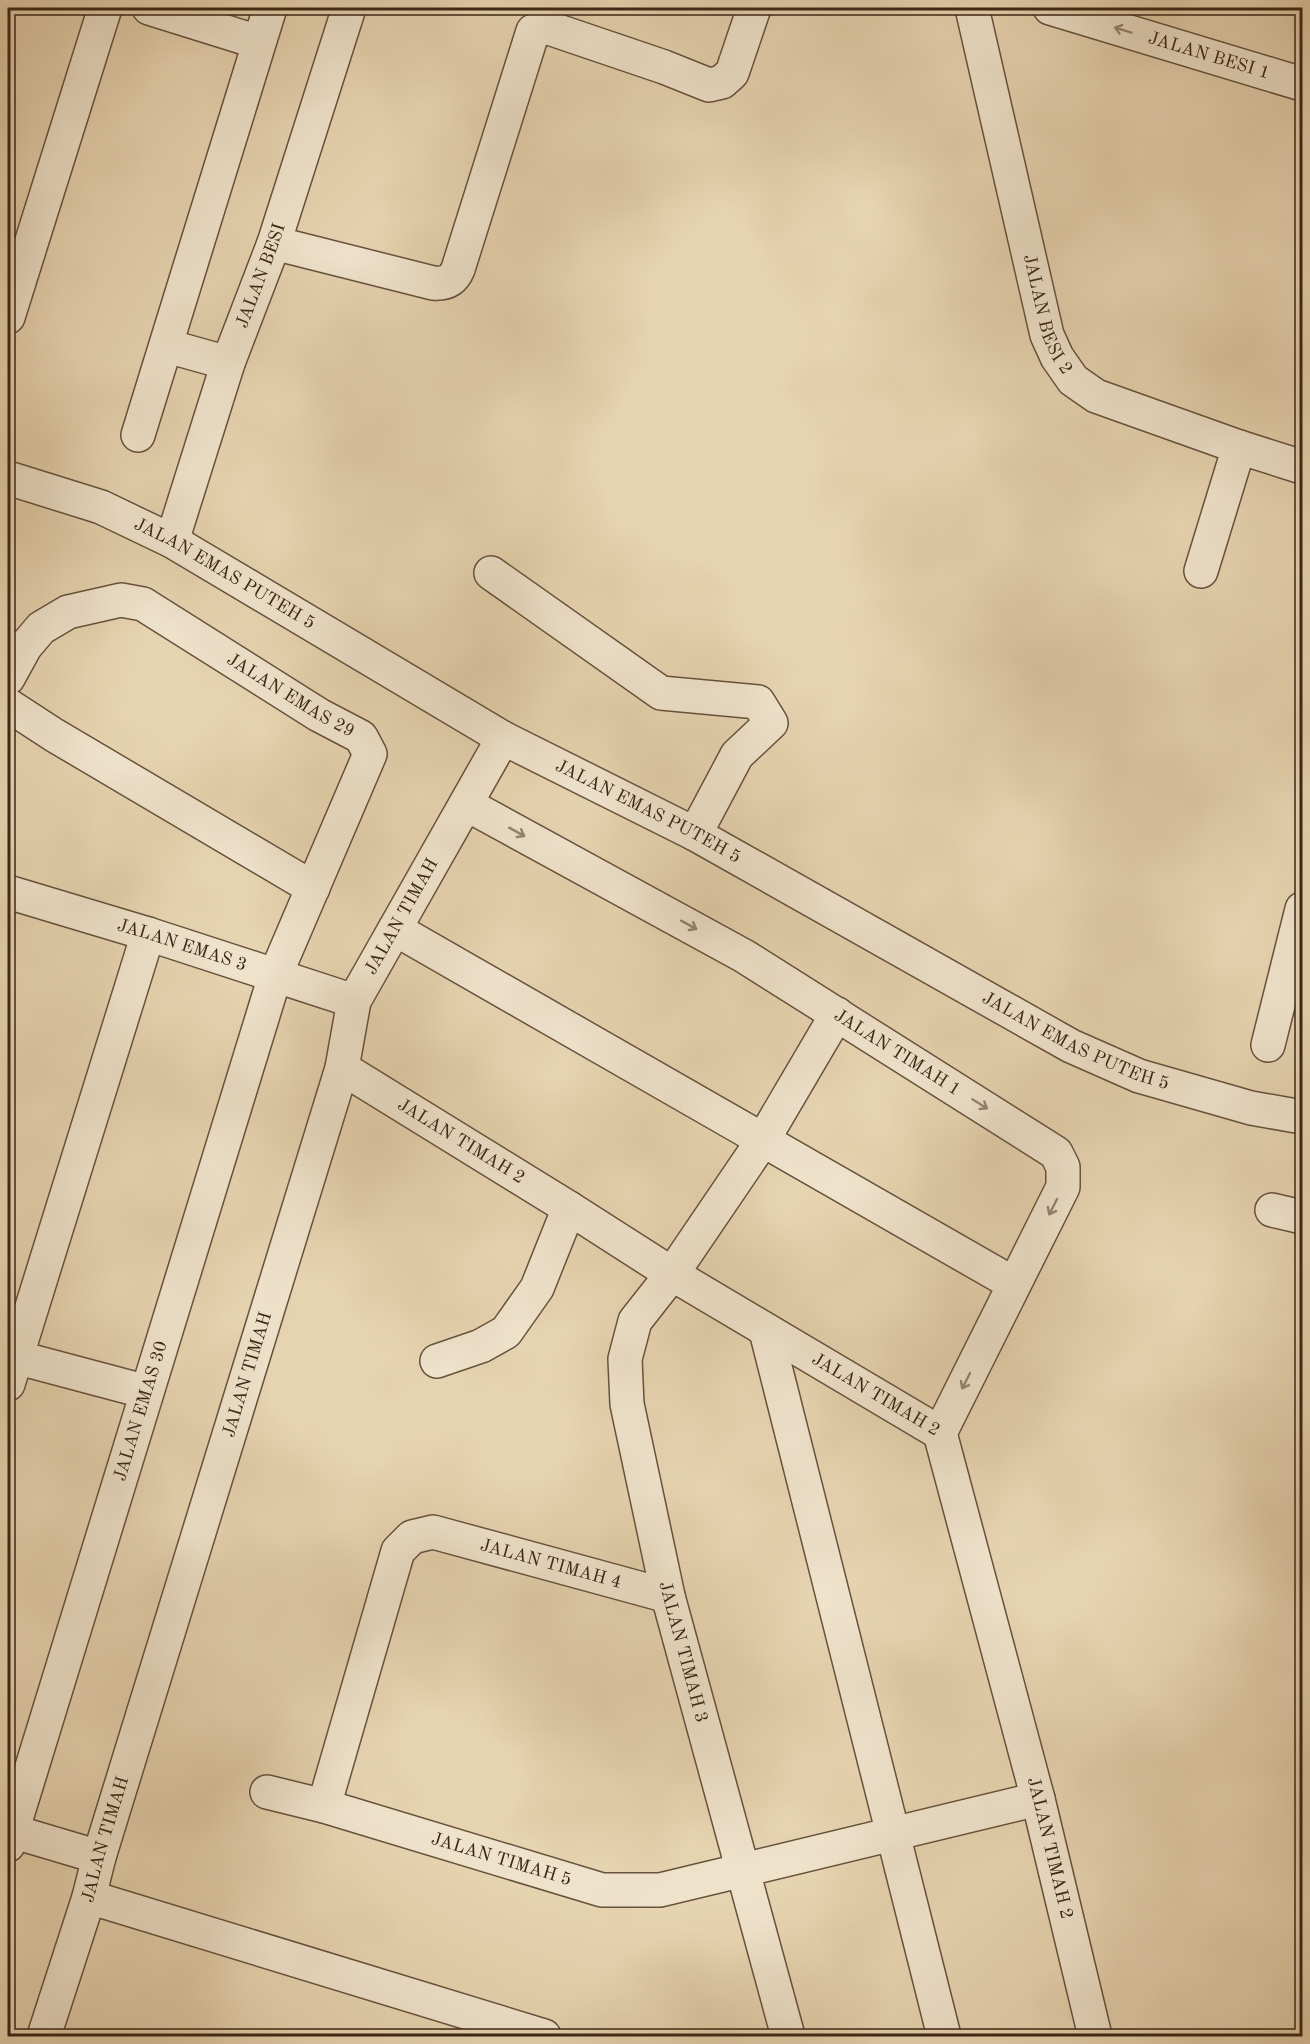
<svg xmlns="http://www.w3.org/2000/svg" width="1310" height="2044" viewBox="0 0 1310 2044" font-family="'Old Standard TT',serif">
<rect width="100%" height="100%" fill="#e6d3af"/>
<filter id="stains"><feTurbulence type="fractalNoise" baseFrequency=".00333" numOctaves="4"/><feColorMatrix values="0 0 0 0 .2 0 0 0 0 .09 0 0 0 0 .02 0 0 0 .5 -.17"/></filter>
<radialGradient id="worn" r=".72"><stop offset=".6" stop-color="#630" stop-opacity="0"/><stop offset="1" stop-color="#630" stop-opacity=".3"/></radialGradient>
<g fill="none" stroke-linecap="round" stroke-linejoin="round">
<defs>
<g id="minor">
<path d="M149 8 258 42"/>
<path id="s1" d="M972 8 1047 335 1057 357 1073 380 1096 396 1239 447 1302 467"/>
<path id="s2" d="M1050 8 1302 84"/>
<path d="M274 243 433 283C446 284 453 281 458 269L533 31 541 27 552 29 664 67 709 85 722 82 732 73 754 8"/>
<path d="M8 317 105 8"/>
<path d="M167 346 228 363"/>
<path d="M138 435 270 8"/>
<path id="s3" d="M8 478 101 507 172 541 503 738 695 834 1071 1046 1139 1076 1251 1108 1302 1117"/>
<path id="s4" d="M172 541 228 363 274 243 349 8"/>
<path d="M1201 571 1239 447"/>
<path d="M491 573 661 693 758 702 771 723 737 755 695 834"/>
<path id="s5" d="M8 678 25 647 41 628 68 612 121 600 143 604 319 715 361 737 370 754 275 976 8 1845"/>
<path d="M8 705 54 735 313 888"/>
<path id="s6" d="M466 804 744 956 1056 1153 1063 1167V1187L940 1433"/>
<path id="s7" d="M8 892 148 934 354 1001"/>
<path d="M395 929 1014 1284"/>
<path d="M1268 1045 1302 909"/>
<path id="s8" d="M342 1068 569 1208 672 1274 940 1433 1038 1799 1095 2036"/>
<path d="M1272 1210 1302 1217"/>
<path d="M766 1331 944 2036"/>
<path d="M8 1355 147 1392"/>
<path d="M437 1361 481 1346 506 1332 537 1288 569 1208"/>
<path d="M8 1384 148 934"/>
<path id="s9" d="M267 1792 324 1806 602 1890H660L1038 1799"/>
<path id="s10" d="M324 1806 398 1551 412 1537 433 1532 668 1596"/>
<path d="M8 1830 99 1857"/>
<path d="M89 1897 544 2036"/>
<path id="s11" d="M44 2036 89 1897 99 1857 342 1068 354 1001 503 738"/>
<path d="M788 2036 668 1596 627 1404 625 1359 635 1321 672 1274 763 1140 837 1014"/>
</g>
</defs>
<!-- minor casing -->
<use href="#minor" stroke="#66523d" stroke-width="36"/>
<!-- minor -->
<use href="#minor" stroke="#efe2cb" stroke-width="33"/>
</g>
<!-- one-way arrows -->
<defs><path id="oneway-shaft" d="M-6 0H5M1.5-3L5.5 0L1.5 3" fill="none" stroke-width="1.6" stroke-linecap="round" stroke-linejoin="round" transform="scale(1.5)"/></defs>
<g stroke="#958471">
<use href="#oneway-shaft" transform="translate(1123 30) rotate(-163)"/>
<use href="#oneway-shaft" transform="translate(517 832) rotate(29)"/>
<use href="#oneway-shaft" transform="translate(689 925) rotate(29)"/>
<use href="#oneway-shaft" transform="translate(980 1104) rotate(32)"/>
<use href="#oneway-shaft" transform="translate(1053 1207) rotate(117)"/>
<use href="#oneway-shaft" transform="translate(966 1381) rotate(117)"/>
</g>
<g text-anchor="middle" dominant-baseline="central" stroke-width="6" stroke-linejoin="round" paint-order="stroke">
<!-- street labels -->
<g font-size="18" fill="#3b2717" stroke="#efe2cb">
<text stroke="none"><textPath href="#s2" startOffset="166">JALAN BESI 1</textPath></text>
<text stroke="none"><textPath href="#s4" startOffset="280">JALAN BESI</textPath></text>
<text stroke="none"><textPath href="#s1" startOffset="316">JALAN BESI 2</textPath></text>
<text stroke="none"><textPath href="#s3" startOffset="238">JALAN EMAS PUTEH 5</textPath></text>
<text stroke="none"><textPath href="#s5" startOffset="342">JALAN EMAS 29</textPath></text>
<text stroke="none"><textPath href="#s3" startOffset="724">JALAN EMAS PUTEH 5</textPath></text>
<text stroke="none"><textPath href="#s11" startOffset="1178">JALAN TIMAH</textPath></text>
<text stroke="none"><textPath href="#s7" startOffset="182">JALAN EMAS 3</textPath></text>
<text stroke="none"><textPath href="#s3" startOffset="1210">JALAN EMAS PUTEH 5</textPath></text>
<text stroke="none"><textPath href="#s6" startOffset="498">JALAN TIMAH 1</textPath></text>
<text stroke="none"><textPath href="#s8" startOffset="140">JALAN TIMAH 2</textPath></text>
<text stroke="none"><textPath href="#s11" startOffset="692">JALAN TIMAH</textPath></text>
<text stroke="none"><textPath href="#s8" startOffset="626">JALAN TIMAH 2</textPath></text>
<text transform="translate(141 1411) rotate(-73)">JALAN EMAS 30</text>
<text stroke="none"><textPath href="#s10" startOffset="429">JALAN TIMAH 4</textPath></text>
<text transform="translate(683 1652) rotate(75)">JALAN TIMAH 3</text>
<text stroke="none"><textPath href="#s11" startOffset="206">JALAN TIMAH</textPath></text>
<text stroke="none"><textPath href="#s8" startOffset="1130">JALAN TIMAH 2</textPath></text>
<text stroke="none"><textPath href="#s9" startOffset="244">JALAN TIMAH 5</textPath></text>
</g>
</g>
<!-- margin -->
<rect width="1310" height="2044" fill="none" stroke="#e6d3af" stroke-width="30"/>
<rect x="9" y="9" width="1292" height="2026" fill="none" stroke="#3b2717" stroke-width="3"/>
<rect x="15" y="15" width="1280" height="2014" fill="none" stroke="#3b2717" stroke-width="1.5"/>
<rect width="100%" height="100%" filter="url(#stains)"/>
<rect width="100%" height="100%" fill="url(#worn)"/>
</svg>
